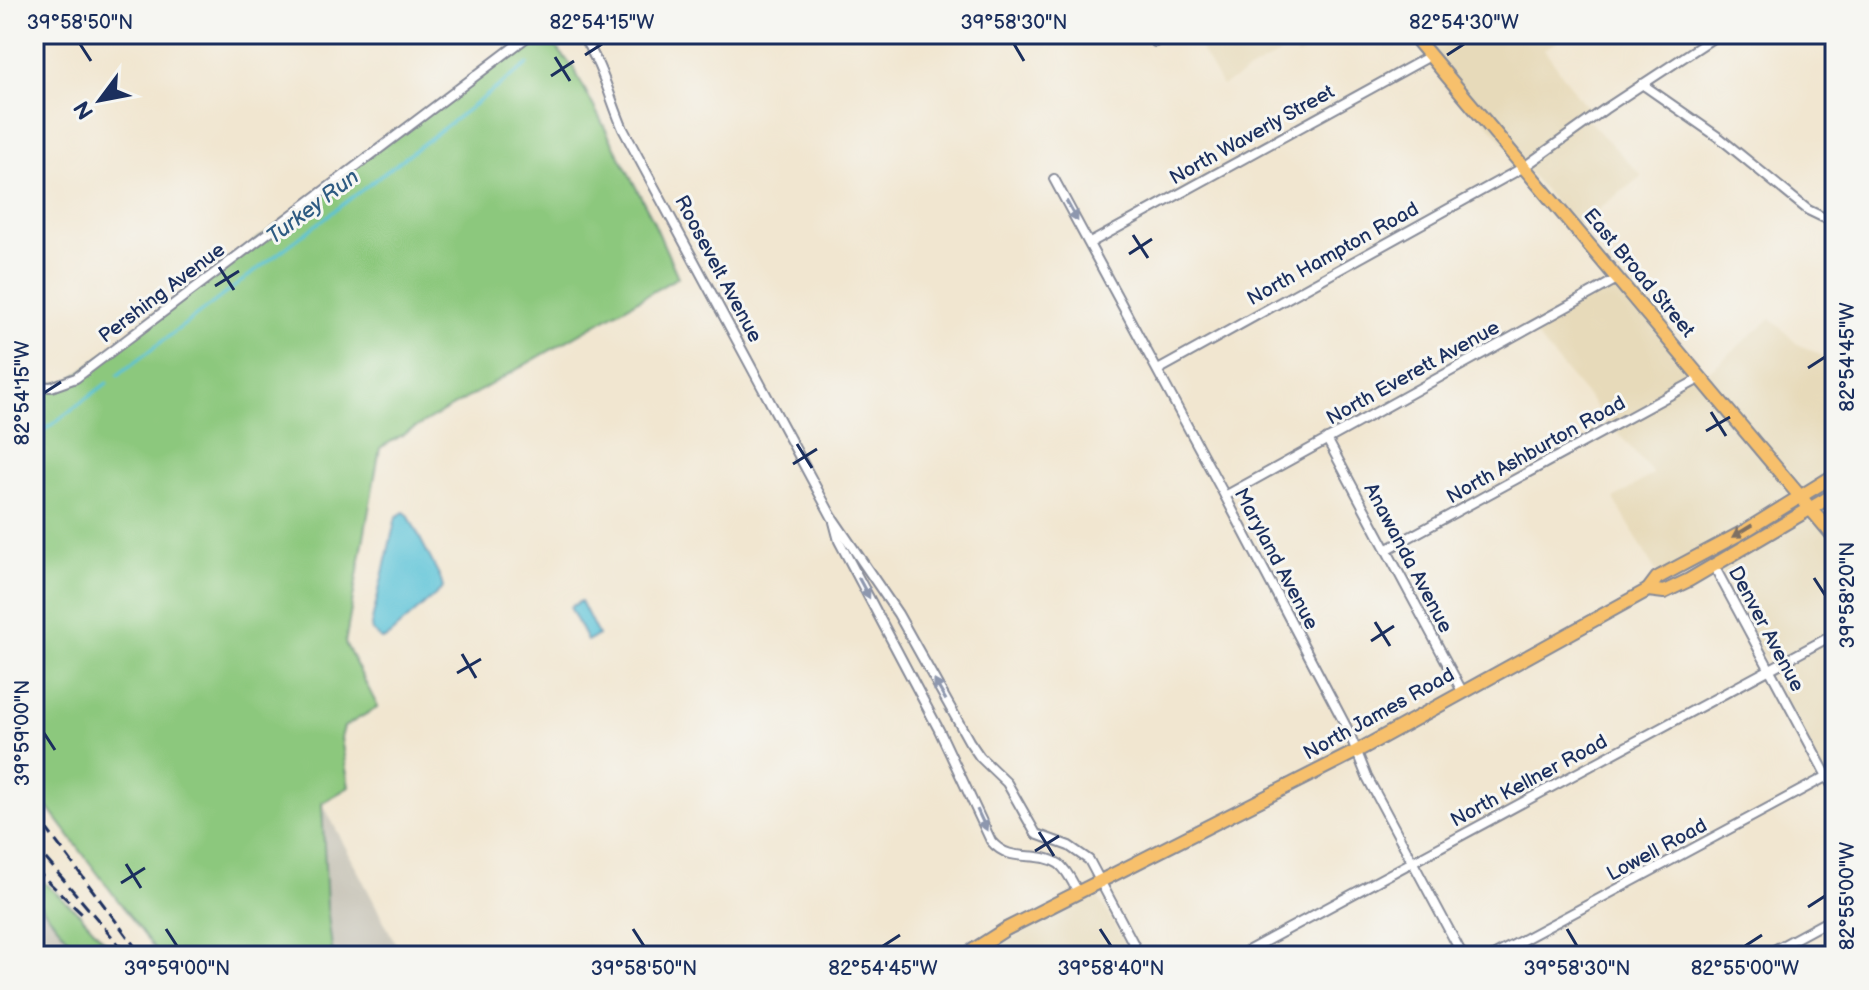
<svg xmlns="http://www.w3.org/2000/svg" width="1869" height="990" viewBox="0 0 1869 990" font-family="'Balsamiq Sans',sans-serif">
<rect width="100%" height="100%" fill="#f6f6f2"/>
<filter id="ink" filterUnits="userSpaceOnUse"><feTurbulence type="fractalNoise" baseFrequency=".0125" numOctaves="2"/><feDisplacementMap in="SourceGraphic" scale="16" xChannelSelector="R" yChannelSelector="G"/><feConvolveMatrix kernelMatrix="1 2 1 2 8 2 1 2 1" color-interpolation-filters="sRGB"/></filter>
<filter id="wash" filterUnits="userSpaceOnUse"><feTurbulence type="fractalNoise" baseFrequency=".006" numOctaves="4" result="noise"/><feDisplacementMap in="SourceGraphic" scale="32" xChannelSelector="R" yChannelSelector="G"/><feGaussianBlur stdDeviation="1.8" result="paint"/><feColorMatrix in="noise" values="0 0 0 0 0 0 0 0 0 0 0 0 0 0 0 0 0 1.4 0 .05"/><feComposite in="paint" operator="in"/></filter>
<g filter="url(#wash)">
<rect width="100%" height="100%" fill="#f1e6d0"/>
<!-- built -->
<g fill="#e7daba">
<path d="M1192 34H1341L1298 56 1290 48 1222 86Z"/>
<path d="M1412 34H1571L1544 49 1592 115 1587 119 1642 176 1575 227Z"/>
<path d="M1619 278 1699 380 1771 318 1796 343 1835 362V772L1824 777 1713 555 1662 582 1614 499 1653 474 1530 329Z"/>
<path d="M1097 895 1132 956H982L1040 922Z"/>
</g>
<!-- industrial -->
<g fill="#c8c4b8">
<path d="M322 802 402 956H333L327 907Z"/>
<path d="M34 898 83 956H34Z"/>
</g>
<!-- green -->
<g fill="#8cc87d" stroke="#547c6e" stroke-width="2">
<path d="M531 34H545L573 67 651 216 678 277 380 448 345 643 378 707 344 727 341 738 349 787 322 803 327 907 333 956H160L34 789V386L68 382Z"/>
<path d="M34 874 80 914 118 956H83L34 898Z"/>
</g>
<!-- water -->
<g fill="#5ac2d7" stroke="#3a789a" stroke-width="2">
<path d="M404 512 408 515 440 577 443 588 385 639H381L372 631 371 625 396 517Z"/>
<path d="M581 601 598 635 587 641 570 607Z"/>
</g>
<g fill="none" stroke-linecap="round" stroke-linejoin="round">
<!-- stream -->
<g stroke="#5ac2d7" stroke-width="3">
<path d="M118 375 528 64"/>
<path d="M34 438 107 383"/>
</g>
</g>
</g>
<g filter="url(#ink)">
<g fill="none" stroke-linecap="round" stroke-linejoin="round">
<defs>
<g id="street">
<path d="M581 34C602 64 609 96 623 129L832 517 898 614 969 741 980 757 1007 783 1036 834 1069 846 1089 860 1140 956"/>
<path d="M1155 42 1165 34"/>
<path d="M1642 84 1721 139 1808 210 1835 223"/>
<path d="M1054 179 1225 496 1348 730 1367 777 1463 956"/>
<path d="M1090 243 1430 56"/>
<path d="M1158 370 1524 167 1605 109 1719 34"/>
<path d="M34 386 51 387 76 378 531 34"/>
<path d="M1327 439 1462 691"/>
<path d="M1225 496 1617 279"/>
<path d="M834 522 839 541 939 730 991 841C1011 865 1036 849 1059 864 1067 870 1073 883 1078 892"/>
<path d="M1386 550 1701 378"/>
<path d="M1714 566 1835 791"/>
<path d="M1238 956 1835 634"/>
<path d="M1493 956 1835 772"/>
<path d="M1763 956 1835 917"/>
</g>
<g id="primary">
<path d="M1412 34 1835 538"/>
<path d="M1648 590 1657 578 1743 532 1835 475"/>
<path d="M964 956 1006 929 1357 751 1648 590 1664 592 1689 580 1835 494"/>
</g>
</defs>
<!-- street casing -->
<use href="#street" stroke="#868a97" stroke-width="12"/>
<!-- primary casing -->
<use href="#primary" stroke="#868a97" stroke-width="16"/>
<!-- street -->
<use href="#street" stroke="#fff" stroke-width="8"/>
<!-- primary -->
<use href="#primary" stroke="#f7c06c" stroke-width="12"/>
<!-- rail -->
<g stroke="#1b2f5e" stroke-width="3" stroke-dasharray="12 6" stroke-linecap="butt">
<path d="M34 812 142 956"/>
<path d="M34 845 126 953"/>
<path d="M34 868 83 915"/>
</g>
</g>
<!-- one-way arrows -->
<defs><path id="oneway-solid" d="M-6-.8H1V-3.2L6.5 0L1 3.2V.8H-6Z" transform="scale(2)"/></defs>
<g fill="#8d97ae">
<use href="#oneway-solid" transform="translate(1072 211) rotate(61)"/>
<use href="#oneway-solid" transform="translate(864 588) rotate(62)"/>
<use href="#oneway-solid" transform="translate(940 690) rotate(-120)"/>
<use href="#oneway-solid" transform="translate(982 820) rotate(65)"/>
</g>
<use fill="#7e7064" href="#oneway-solid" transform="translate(1742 531) rotate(149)"/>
</g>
<!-- ticks -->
<path fill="none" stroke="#1b2f5e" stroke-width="3" d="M80 44 91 61M1014 44 1024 61M585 55 602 44M1447 55 1464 44M555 57 570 81M551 76 574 61M1133 235 1148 258M1129 254 1152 239M219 267 234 290M215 286 239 271M1808 368 1825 357M44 393 61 382M1711 412 1726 436M1706 431 1730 417M797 444 812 468M793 464 817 449M1814 578 1825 595M1375 622 1390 646M1371 641 1394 626M462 654 476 678M457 673 481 659M44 733 55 750M1039 832 1054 856M1035 851 1059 836M126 864 141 888M121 883 145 868M1808 907 1825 896M166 929 177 946M633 929 644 946M1100 929 1111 946M1567 929 1577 946M883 946 900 935M1745 946 1762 935"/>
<g text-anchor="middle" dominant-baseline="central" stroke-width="6" stroke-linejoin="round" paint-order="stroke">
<!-- street labels -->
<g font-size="20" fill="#1b2f5e" stroke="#f6f6f2">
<text transform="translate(1252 135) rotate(-29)">North Waverly Street</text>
<text transform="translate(1333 254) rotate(-29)">North Hampton Road</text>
<text transform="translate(718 269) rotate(62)">Roosevelt Avenue</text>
<text transform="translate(1639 273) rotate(50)">East Broad Street</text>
<text transform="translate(162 293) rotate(-37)">Pershing Avenue</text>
<text transform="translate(1413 373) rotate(-29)">North Everett Avenue</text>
<text transform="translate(1536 450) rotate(-29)">North Ashburton Road</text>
<text transform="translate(1408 558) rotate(62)">Anawanda Avenue</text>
<text transform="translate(1276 559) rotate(62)">Maryland Avenue</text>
<text transform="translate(1766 629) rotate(62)">Denver Avenue</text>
<text transform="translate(1379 714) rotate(-29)">North James Road</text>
<text transform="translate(1529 781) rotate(-28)">North Kellner Road</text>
<text transform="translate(1657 850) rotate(-28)">Lowell Road</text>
</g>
<!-- water labels -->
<g font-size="22" font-style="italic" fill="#2e5b82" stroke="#f6f6f2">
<text transform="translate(313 207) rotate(-37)">Turkey Run</text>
</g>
</g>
<!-- margin -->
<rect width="1869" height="990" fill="none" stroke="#f6f6f2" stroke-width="88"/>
<!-- north arrow -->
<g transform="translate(100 100) rotate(238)" stroke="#f6f6f2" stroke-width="6" paint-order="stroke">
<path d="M0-6L14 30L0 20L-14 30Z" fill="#1b2f5e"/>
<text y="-12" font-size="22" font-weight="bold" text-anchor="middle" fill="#1b2f5e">N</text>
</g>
<rect x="44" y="44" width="1781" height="902" fill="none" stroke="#1b2f5e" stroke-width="3"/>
<g font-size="20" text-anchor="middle" fill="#1b2f5e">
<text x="80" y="29">39°58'50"N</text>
<text x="602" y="29">82°54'15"W</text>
<text x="1014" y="29">39°58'30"N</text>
<text x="1464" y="29">82°54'30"W</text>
<text transform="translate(1847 357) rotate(-90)" y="7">82°54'45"W</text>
<text transform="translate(22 393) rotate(-90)" y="7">82°54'15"W</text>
<text transform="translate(1847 595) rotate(-90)" y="7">39°58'20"N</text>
<text transform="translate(22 733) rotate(-90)" y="7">39°59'00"N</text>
<text transform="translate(1847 896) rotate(-90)" y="7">82°55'00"W</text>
<text x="177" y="975">39°59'00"N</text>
<text x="644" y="975">39°58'50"N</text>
<text x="883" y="975">82°54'45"W</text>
<text x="1111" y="975">39°58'40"N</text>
<text x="1577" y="975">39°58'30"N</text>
<text x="1745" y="975">82°55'00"W</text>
</g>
</svg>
